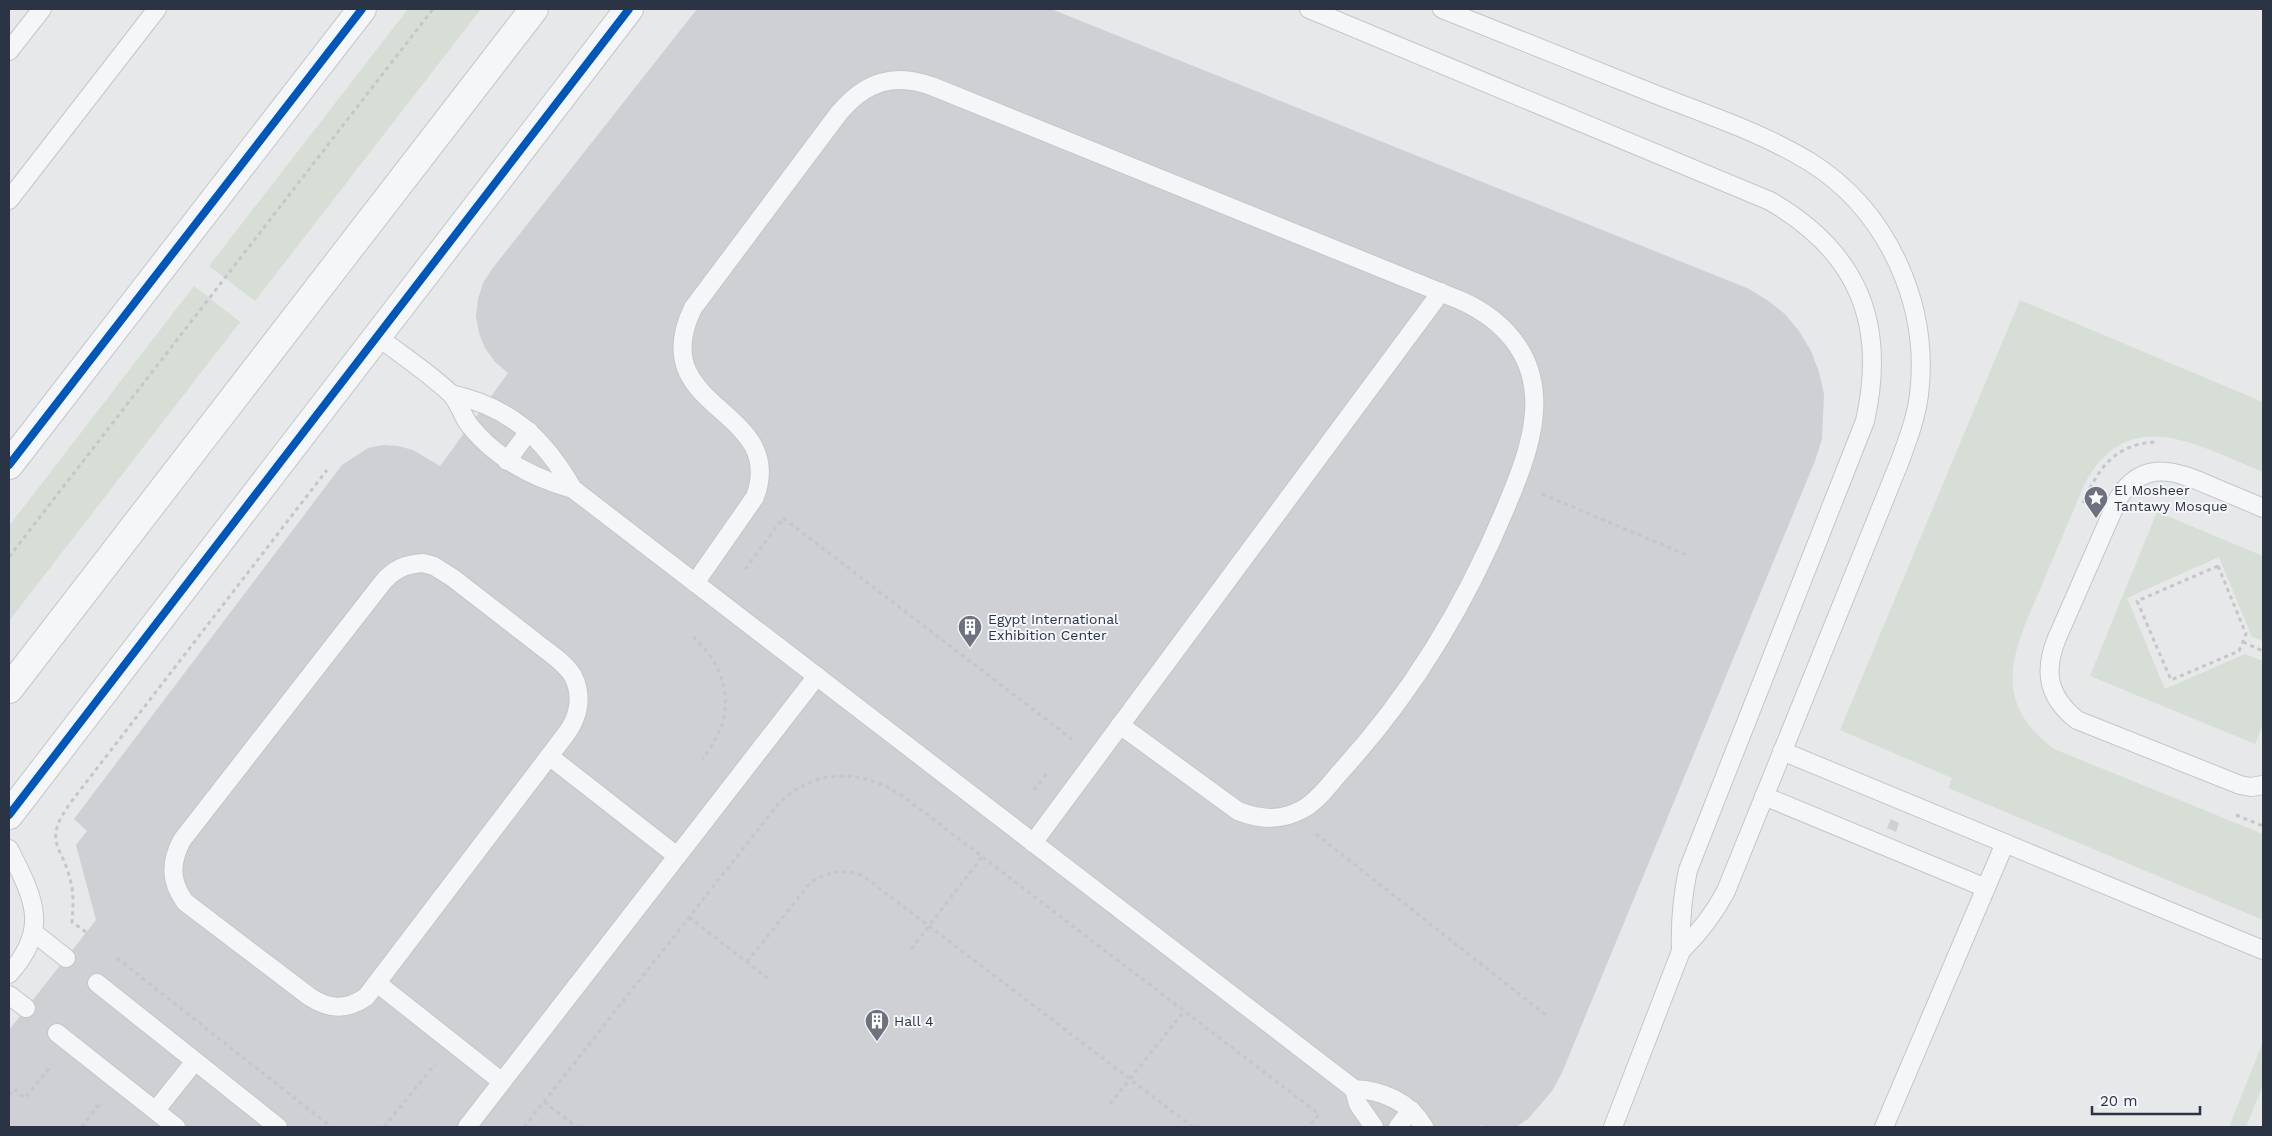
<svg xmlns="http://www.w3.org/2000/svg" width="2272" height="1136" viewBox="0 0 2272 1136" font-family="'Work Sans',sans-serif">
<rect width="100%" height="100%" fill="#e6e8ea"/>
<!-- green -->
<g fill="#d6ded6">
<path d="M408 9H481L255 301 209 266Z"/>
<path d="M194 286 240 322 9 621V526Z"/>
<path d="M2020 300 2263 402V472C2198 446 2128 401 2084 485 2070 519 2055 553 2041 587 2014 650 1988 699 2054 749L2263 834V920L1948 788 1952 778 1840 730Z"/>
<path d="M2157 512 2263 556V641L2252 637 2219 557 2127 598 2165 689 2245 654 2263 661V723L2255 744 2090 676Z"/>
<path d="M2263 1042V1085L2246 1127H2229Z"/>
</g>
<!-- building -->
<g fill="#ced0d3">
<path d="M697 9H1051L1747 288 1767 300 1785 314 1799 331 1811 351 1819 372 1824 394 1822 439 1815 461 1561 1075 1552 1091 1528 1119 1516 1127H1487L1482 1125 1479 1127H9V1030L96 920 76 845 87 831 74 819 342 465 368 448 383 445 398 446 413 450 440 466 508 373 495 362 485 348 479 333 476 316 478 299 483 283 492 269Z"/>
<path d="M1891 819 1899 823 1896 832 1887 828Z"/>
</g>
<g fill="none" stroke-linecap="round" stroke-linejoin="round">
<defs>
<g id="service">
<path d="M1309 9 1770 201C1858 252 1887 323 1865 421L1688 870C1682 898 1680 923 1681 951"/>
<path d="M1442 9C1512 37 1582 65 1652 93 1705 114 1761 132 1810 162 1888 211 1930 305 1919 395 1916 418 1908 439 1900 461L1726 891C1714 914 1700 932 1681 951L1613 1127"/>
<path d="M9 51 42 9"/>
<path d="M9 200 157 9"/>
<path d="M377 336C401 355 428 372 450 393 459 401 462 416 470 426 497 459 532 478 573 489"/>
<path d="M451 394C510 407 544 438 573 489L1354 1089C1382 1090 1410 1102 1424 1127"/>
<path d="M507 461 529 431"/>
<path d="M2263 508C2247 501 2230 494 2213 487 2177 471 2143 458 2118 499L2057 638C2043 672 2048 697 2077 720L2240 785 2251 787 2263 785"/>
<path d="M423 563 434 566 453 578C480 599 506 619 533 640 546 651 564 661 573 676 583 696 579 717 566 734L366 997C347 1010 330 1010 310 997L185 902C170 881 170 863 182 840L383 582C394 569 406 564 423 563Z"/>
<path d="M695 583 755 497C788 407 643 411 693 308L839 113C866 81 895 72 934 87L1462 301C1501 319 1531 350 1534 395 1537 432 1520 474 1506 507 1466 604 1413 692 1343 769 1331 782 1319 800 1303 809 1281 821 1261 820 1238 811L1120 725"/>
<path d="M1782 751 2263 950"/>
<path d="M549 756 677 856"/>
<path d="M1764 796 1986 888"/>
<path d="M1033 843 1441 292"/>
<path d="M9 849C33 897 51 928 9 974"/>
<path d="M33 932 66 958"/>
<path d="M97 983 278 1127"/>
<path d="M377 983 501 1081"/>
<path d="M9 995 26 1008"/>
<path d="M57 1033 176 1127"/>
<path d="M1354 1089 1358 1104 1374 1127"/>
<path d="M156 1110 195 1061"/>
<path d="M467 1127 817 676"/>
<path d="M1398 1127 1411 1110"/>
<path d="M1884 1127 2005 843"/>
</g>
<path id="minor" d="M9 815 629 9"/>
<g id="tertiary">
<path d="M9 465 362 9"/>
<path d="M9 689 534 9"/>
</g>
</defs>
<!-- service casing -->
<use href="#service" stroke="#c4c6c8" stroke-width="20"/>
<!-- minor casing -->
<use href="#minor" stroke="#c4c6c8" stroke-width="30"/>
<!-- tertiary casing -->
<use href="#tertiary" stroke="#c4c6c8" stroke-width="30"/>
<!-- path -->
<g stroke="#c5c6ca" stroke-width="3" stroke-dasharray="4 4" stroke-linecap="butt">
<path d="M1542 494 1689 556"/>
<path d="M2083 503C2098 468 2116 443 2157 442"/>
<path d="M9 557 433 9"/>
<path d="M2218 566 2246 634 2239 651 2171 680 2137 601Z"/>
<path d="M745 569 783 518 1073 740"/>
<path d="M693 637C733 673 736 719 702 759"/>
<path d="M2243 642 2263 651"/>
<path d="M1034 790 1049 771"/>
<path d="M2236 815 2263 826"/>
<path d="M1316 834 1547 1016"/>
<path d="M689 917 771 981"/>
<path d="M86 932 72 922C73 909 74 896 71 883 63 844 41 844 71 802L327 470"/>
<path d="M911 949 982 857"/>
<path d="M117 958 331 1127"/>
<path d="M747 962 810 883C828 871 842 869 862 875L1193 1127"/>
<path d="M9 1095 14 1089 25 1098 52 1065"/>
<path d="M544 1102 577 1127"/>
<path d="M1110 1104 1184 1011"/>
<path d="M82 1127 100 1103 102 1105"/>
<path d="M384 1127 435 1064"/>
<path d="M524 1127 779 803C817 767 863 769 904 797L1319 1114 1309 1127"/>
</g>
<!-- service -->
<use href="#service" stroke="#f5f6f7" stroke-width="18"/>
<!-- minor -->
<use href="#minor" stroke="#f5f6f7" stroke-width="28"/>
<!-- tertiary -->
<use href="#tertiary" stroke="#f5f6f7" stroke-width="28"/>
<defs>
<g id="cycleway">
<path d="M9 465 362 9"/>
<path d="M9 815 629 9"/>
</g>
</defs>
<!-- cycleway casing -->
<use href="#cycleway" stroke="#f4f6f9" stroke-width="11"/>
<!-- cycleway -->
<use href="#cycleway" stroke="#0057b8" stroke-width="8"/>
</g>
<!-- icons -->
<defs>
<symbol id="sight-pin" viewBox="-11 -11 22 30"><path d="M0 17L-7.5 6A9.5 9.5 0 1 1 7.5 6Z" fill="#6c737f" stroke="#f4f6f9"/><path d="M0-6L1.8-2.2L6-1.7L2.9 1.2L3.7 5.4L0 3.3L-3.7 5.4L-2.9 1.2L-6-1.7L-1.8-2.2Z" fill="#fff"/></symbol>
<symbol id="building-pin" viewBox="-11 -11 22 30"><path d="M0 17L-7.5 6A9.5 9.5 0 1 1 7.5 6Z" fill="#6c737f" stroke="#f4f6f9"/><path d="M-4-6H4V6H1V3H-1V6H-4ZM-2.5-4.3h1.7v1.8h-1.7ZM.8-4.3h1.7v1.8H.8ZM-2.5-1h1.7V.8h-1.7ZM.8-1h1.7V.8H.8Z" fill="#fff"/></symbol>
</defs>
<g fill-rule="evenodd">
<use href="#sight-pin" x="2082" y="484" width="28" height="38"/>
<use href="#building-pin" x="956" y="613" width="28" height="38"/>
<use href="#building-pin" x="863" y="1007" width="28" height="38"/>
</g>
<g text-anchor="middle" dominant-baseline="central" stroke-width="4" stroke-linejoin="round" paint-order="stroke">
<!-- poi labels -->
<g font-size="14" fill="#2b3445" stroke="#f4f6f9" text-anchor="start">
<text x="2114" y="490">El Mosheer<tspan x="2114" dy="16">Tantawy Mosque</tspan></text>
<text x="988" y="619">Egypt International<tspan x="988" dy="16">Exhibition Center</tspan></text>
<text x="894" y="1021">Hall 4</text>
</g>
</g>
<!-- border -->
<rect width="2272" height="1136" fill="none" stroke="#2b3445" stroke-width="20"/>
<!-- scale -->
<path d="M2092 1106v8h108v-8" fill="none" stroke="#2b3445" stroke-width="2.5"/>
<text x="2100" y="1106" font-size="15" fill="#2b3445" stroke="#f4f6f9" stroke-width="4" paint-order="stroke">20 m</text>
</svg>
